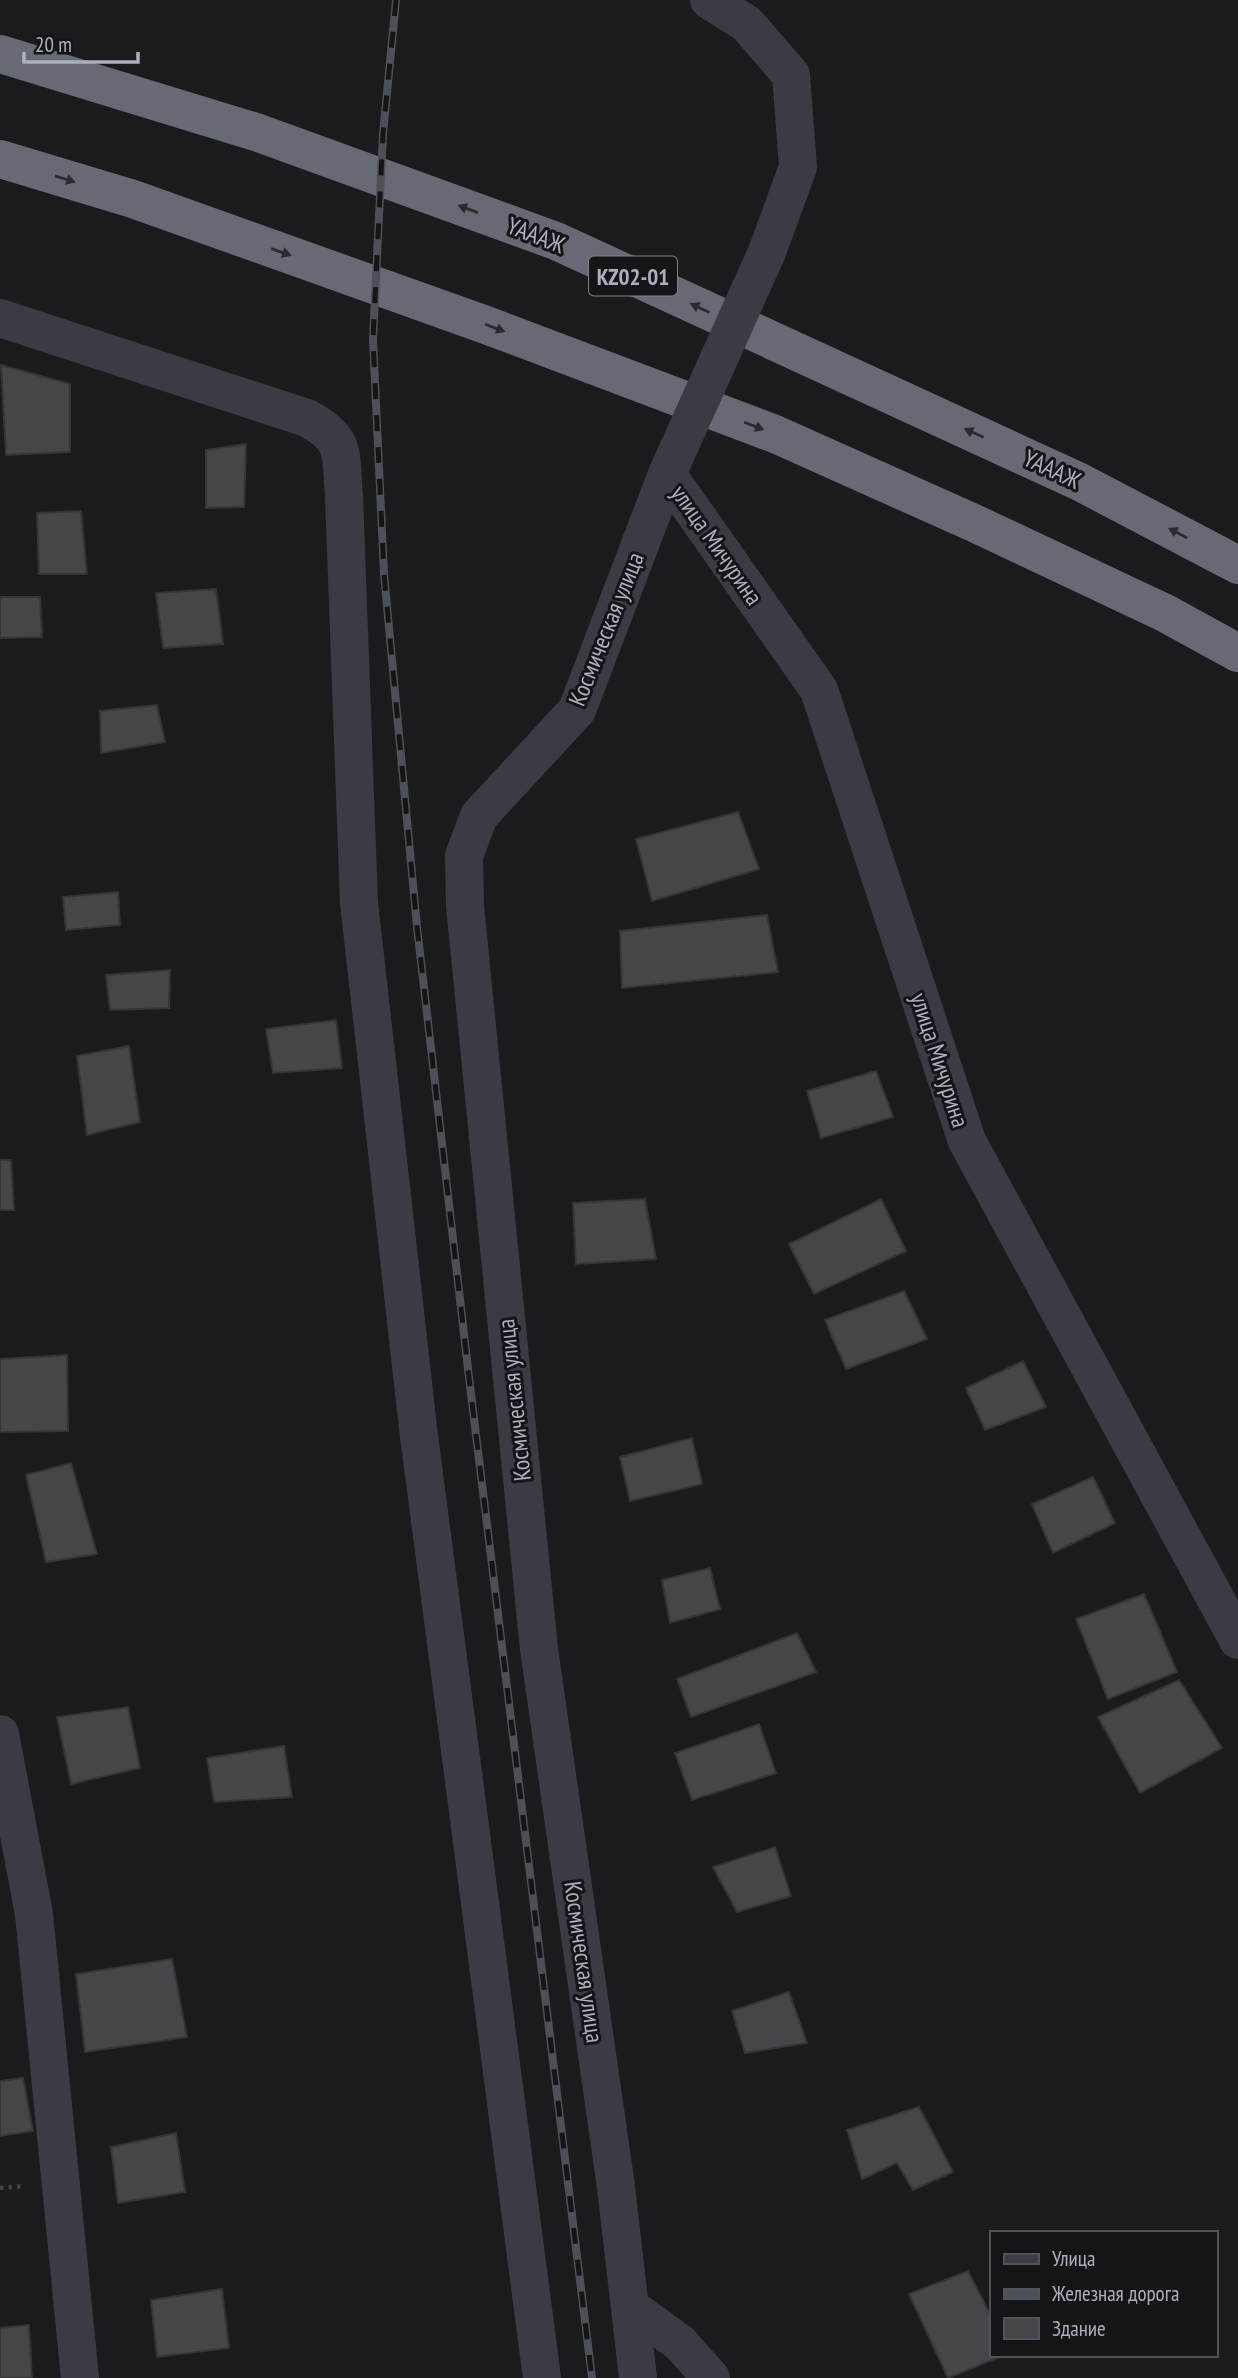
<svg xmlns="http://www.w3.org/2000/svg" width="1238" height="2378" viewBox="0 0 1238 2378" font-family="'PT Sans Narrow',sans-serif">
<rect width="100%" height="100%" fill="#1b1a1d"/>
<!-- building -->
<g fill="#45454a" stroke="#353439" stroke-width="2">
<path d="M1 365 70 384V452L6 455Z"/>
<path d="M246 444 244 507 206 508V450Z"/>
<path d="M81 511 87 574H39L37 513Z"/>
<path d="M216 589 223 644 163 648 156 593Z"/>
<path d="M0 597H40L42 637 0 638Z"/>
<path d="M157 705 165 742 101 753 100 711Z"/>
<path d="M738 812 759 869 652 901 636 839Z"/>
<path d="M118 892 120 925 66 930 63 897Z"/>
<path d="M767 915 778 972 622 988 620 931Z"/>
<path d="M170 970 169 1008 110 1010 106 975Z"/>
<path d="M336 1020 342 1068 273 1073 266 1029Z"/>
<path d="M129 1046 140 1122 87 1135 77 1056Z"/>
<path d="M876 1071 893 1117 821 1138 807 1091Z"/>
<path d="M0 1160H11L14 1210H0Z"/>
<path d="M645 1199 656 1259 576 1264 573 1203Z"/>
<path d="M881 1199 906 1251 814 1294 789 1244Z"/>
<path d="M904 1291 927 1339 846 1369 825 1320Z"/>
<path d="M67 1355 68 1431 0 1432V1359Z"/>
<path d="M1023 1361 1046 1407 985 1430 966 1388Z"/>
<path d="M692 1438 702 1484 630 1501 620 1457Z"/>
<path d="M71 1463 97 1554 46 1562 26 1475Z"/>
<path d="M1093 1477 1115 1523 1053 1553 1032 1504Z"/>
<path d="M710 1568 720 1609 670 1623 662 1580Z"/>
<path d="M1144 1594 1177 1672 1108 1699 1076 1619Z"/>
<path d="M797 1633 816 1672 691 1717 677 1679Z"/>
<path d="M1179 1680 1222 1748 1140 1793 1098 1717Z"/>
<path d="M128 1707 140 1768 71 1784 57 1717Z"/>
<path d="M759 1724 776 1773 692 1800 675 1753Z"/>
<path d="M284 1746 292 1797 214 1802 207 1758Z"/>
<path d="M775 1847 791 1896 737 1912 713 1867Z"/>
<path d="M172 1959 187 2037 85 2052 76 1974Z"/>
<path d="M789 1992 807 2043 745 2053 732 2011Z"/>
<path d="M23 2078 33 2131 0 2136V2081Z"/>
<path d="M919 2107 953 2172 913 2190 897 2163 862 2179 847 2130Z"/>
<path d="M176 2133 185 2192 118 2203 111 2147Z"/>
<path d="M968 2271 991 2316V2355H1004L948 2378 909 2294Z"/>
<path d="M222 2289 229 2348 157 2357 151 2300Z"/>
<path d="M29 2325 32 2378H0V2328Z"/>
</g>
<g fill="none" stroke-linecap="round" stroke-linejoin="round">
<!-- path -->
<path stroke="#41434a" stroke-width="4.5" stroke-dasharray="3.5 5" stroke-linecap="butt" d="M0 2188 25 2186"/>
<!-- minor -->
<g stroke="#3b3c43" stroke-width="38">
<path d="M709 0 747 24 791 75 798 167 767 252"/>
<path d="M0 318 307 418C348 440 340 454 344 496L359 903 419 1436 542 2378"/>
<path d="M667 474 819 690 967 1141 1238 1640"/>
<path d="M0 1734 34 1914 80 2378"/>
<path d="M630 2307 680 2343 711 2378"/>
<path d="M638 2378 616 2187 539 1649 465 906 464 856 479 816 577 710 667 474"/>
</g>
<!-- highway -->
<g stroke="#676974" stroke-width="38">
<path d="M0 54 259 133 556 241 1080 482 1238 565"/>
<path d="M0 159 133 199 486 325 775 434 974 523 1165 613 1238 653"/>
</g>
<defs>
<path id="rail" d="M396 0 383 134 373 339 384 574 417 927 470 1386 592 2378"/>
</defs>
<!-- rail casing -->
<use href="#rail" stroke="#4e5058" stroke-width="8"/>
<!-- rail -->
<use href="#rail" stroke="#151518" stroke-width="5" stroke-dasharray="16" stroke-linecap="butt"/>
<!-- minor-bridge -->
<path stroke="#3b3c43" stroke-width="38" d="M667 474 767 252"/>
</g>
<!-- one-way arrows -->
<defs><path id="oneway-solid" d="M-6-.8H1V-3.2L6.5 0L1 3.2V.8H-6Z" transform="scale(1.75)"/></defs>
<g fill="#2a2a2f">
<use href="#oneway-solid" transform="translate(65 179) rotate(17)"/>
<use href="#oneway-solid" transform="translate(468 209) rotate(-160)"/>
<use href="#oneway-solid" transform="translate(281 252) rotate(19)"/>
<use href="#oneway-solid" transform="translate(700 308) rotate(-155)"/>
<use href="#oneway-solid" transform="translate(495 328) rotate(21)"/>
<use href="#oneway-solid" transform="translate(754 426) rotate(21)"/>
<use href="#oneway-solid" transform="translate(974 433) rotate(-156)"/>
<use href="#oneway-solid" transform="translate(1178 533) rotate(-152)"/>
</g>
<g text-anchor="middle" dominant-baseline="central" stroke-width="6" stroke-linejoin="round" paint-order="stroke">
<!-- shield labels -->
<rect fill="#151518" stroke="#7f828c" stroke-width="2" x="589" y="256.5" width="88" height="39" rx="5"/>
<g font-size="23" font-weight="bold" fill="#acb0be">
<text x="633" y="276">KZ02-01</text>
</g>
<!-- street labels -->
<g font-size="24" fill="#acb0be" stroke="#151518">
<text transform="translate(536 235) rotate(21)">ҮАААЖ</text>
<text transform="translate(1052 469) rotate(25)">ҮАААЖ</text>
<text transform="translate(717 545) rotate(55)">улица Мичурина</text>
<text transform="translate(606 629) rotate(-68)">Космическая улица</text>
<text transform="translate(940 1060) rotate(72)">улица Мичурина</text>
<text transform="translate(514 1400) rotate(-96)">Космическая улица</text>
<text transform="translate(584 1962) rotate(82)">Космическая улица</text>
</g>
</g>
<!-- legend -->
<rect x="990" y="2231" width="228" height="126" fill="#151518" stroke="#51535a" stroke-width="2"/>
<rect x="1004" y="2254" width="35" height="10" fill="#3b3c43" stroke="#51535a" stroke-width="2"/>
<text x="1052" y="2266" font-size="21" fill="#acb0be">Улица</text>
<rect x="1004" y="2289" width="35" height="10" fill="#4e5058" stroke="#51535a" stroke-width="2"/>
<text x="1052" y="2301" font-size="21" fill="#acb0be">Железная дорога</text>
<rect x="1004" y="2318" width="35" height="21" fill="#45454a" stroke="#51535a" stroke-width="2"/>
<text x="1052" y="2336" font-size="21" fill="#acb0be">Здание</text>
<!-- scale -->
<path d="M24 52v10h114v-10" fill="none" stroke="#acb0be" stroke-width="3.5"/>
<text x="35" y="52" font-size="21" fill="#acb0be" stroke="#151518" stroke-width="5" paint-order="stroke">20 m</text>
</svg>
